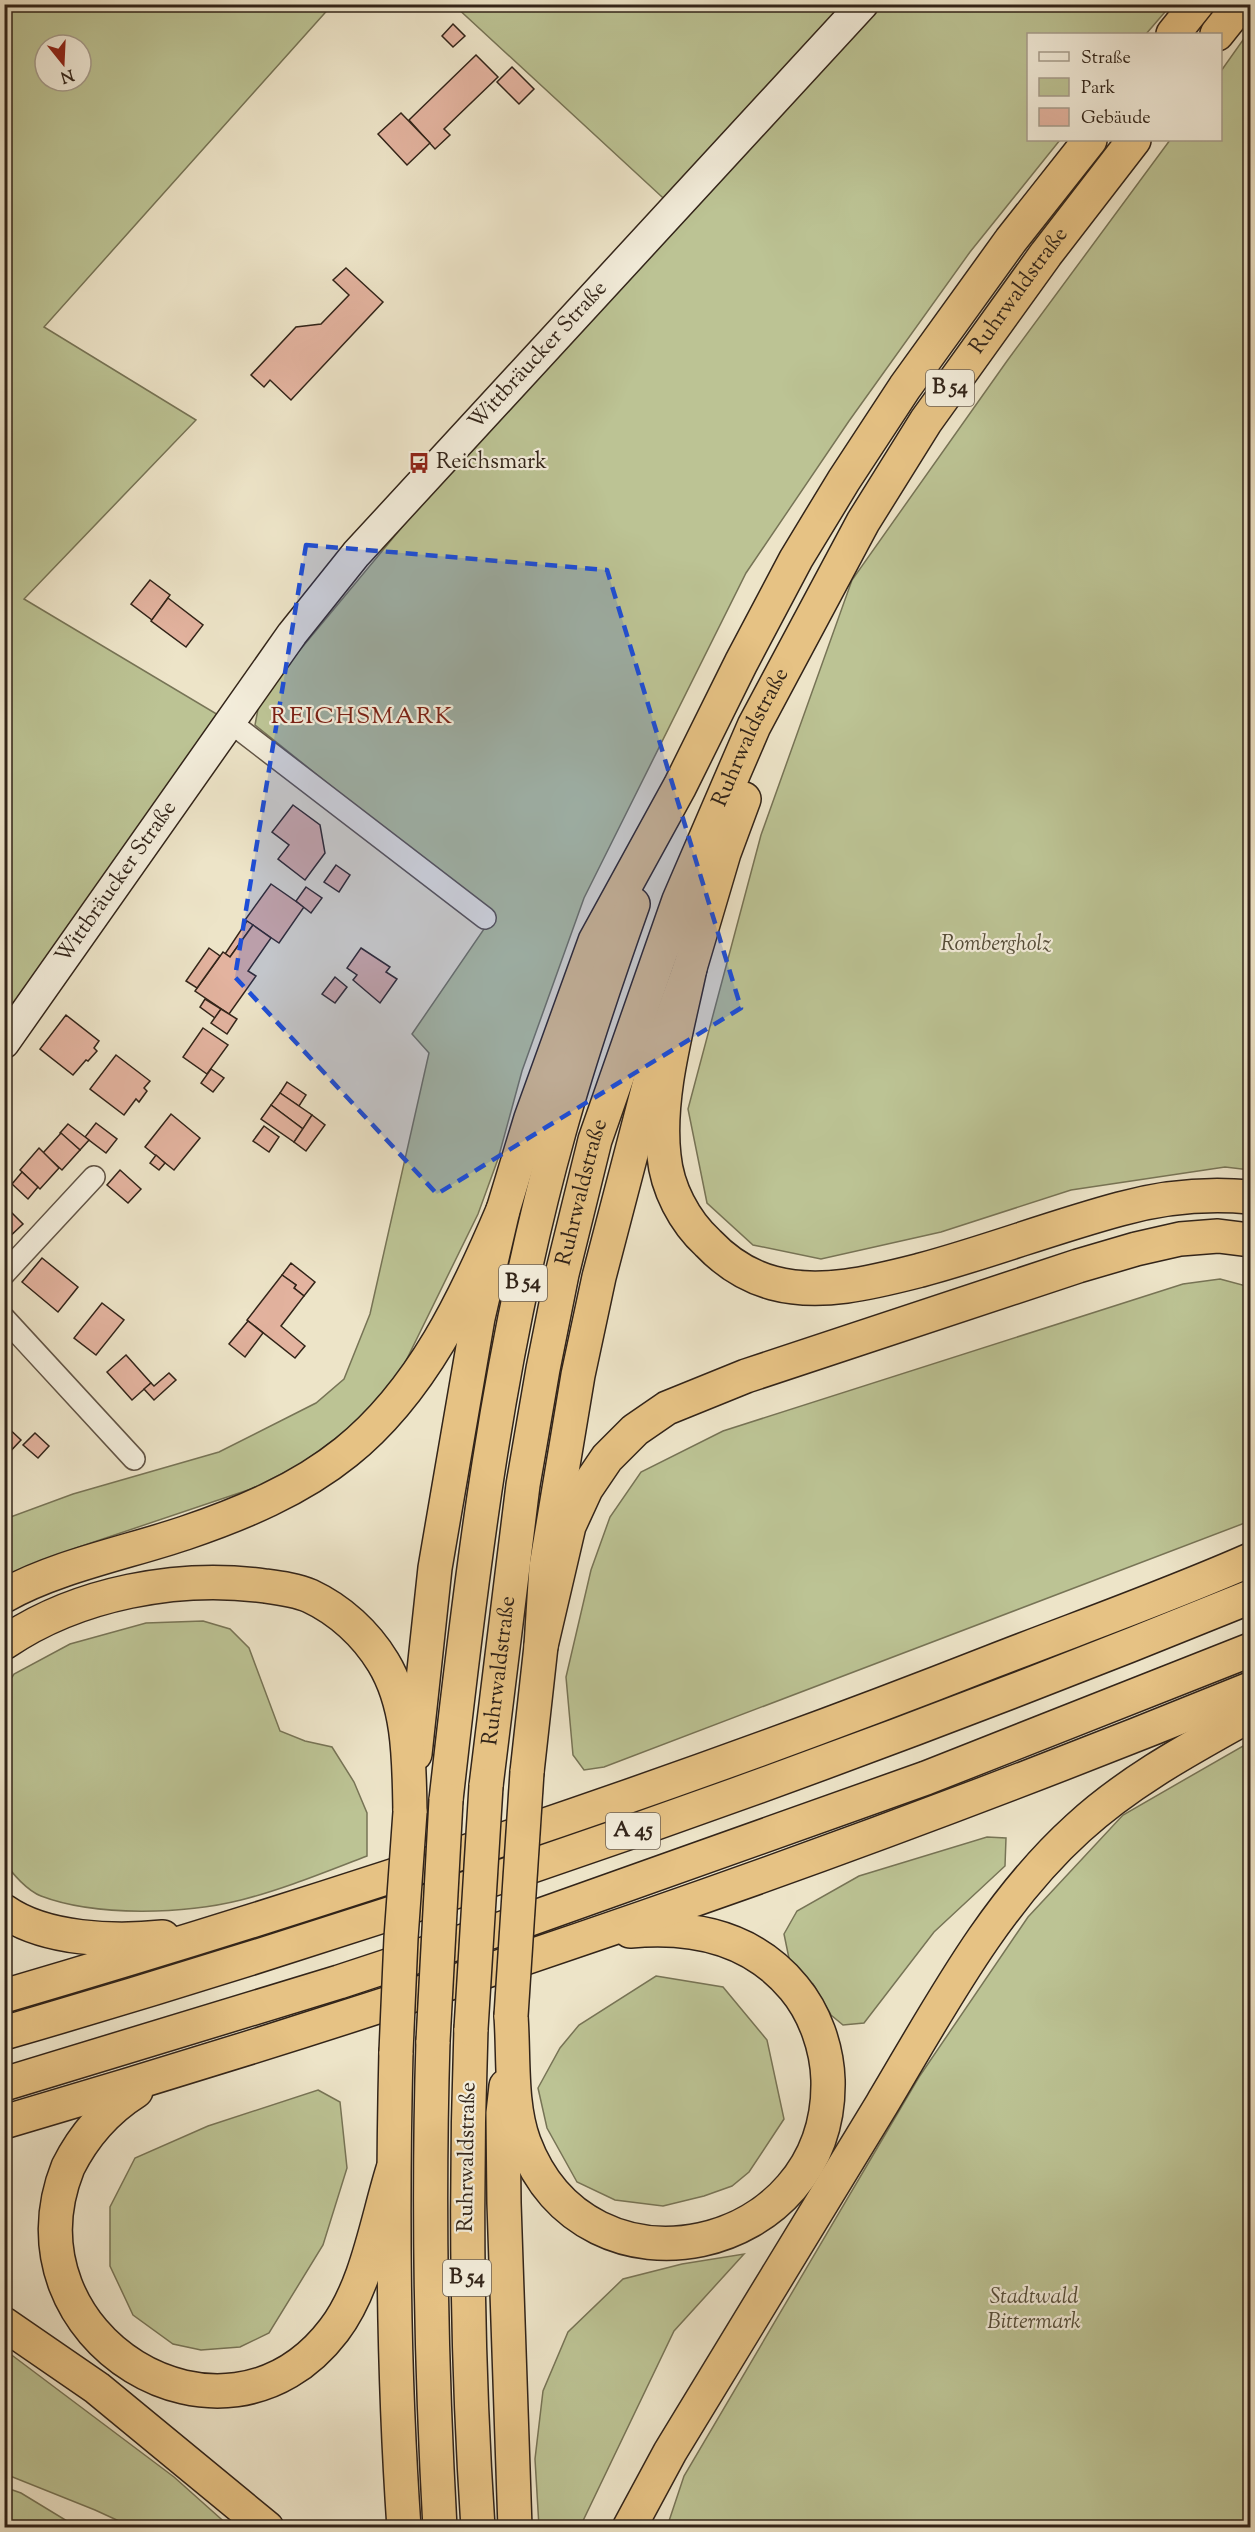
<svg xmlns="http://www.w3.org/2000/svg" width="1255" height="2532" viewBox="0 0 1255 2532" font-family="'Sorts Mill Goudy',serif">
<rect width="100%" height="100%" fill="#ede4c8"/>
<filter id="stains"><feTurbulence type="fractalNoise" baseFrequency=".00333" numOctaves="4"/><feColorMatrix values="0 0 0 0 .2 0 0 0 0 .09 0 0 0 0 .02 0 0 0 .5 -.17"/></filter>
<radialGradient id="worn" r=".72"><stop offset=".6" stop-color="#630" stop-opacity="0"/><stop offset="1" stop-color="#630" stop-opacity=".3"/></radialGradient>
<!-- green -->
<g fill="#bcc394" stroke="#777456" stroke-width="1.5" fill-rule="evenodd">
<path d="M4 5H332L44 327 196 420 24 599 230 722 4 1043ZM45 45H81V81H45Z"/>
<path d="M454 5H863L674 208Z"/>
<path d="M879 5H1171L1146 34H1028V140H1060L970 252 849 421 746 573 584 898 522 1071 498 1159 478 1214 398 1377 351 1427 298 1466 251 1489 76 1548 5 1576V1519L73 1494 219 1452 316 1403 344 1379 370 1314 429 1053 412 1034 493 916 255 725 260 698 501 408Z"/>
<path d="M1250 30V1170L1225 1167 1071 1190 941 1232 821 1259 753 1245 707 1203 688 1109 761 835 852 580 1007 361 1170 140H1220L1221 71Z"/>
<path d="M1220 1279 1250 1287V1521L604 1767 584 1770 573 1755 566 1677 591 1570 610 1517 641 1472 723 1431 1183 1284Z"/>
<path d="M203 1621 230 1629 249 1648 280 1731 305 1741 332 1747 354 1782 367 1813V1856C325 1872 284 1889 241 1900 185 1914 96 1917 41 1896 28 1891 12 1874 5 1862V1688L14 1674 70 1644 146 1623Z"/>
<path d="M1250 1742V2527H667L684 2476 919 2077 1028 1917 1123 1815Z"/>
<path d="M987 1837 1006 1838 1005 1866 934 1932 864 2023 843 2025 831 2015 813 1984 791 1968 784 1934 797 1911 859 1876Z"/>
<path d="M656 1976 723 1987 767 2040 784 2119 749 2172 732 2186 704 2196 663 2206 615 2200 577 2182 547 2128 538 2088 560 2048 579 2025Z"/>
<path d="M318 2090 340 2102 347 2168 323 2245 269 2333 240 2347 201 2350 173 2344 133 2315 110 2266V2207L135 2158 208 2126Z"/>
<path d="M744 2254 674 2331 580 2527H539L535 2459 543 2391 568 2332 623 2279 682 2264Z"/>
<path d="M5 2350 174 2477 230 2527H132L95 2510 5 2474Z"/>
<path d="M4 2487 21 2493 77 2527H5Z"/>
</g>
<!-- building -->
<g fill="#e3b39f" stroke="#322419" stroke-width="1.5">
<path d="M453 24 465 36 453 47 442 36Z"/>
<path d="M476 55 498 77 444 129 450 135 435 149 409 120Z"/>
<path d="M512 67 534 89 519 104 497 82Z"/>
<path d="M401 113 430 143 407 165 378 134Z"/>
<path d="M346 268 383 302 291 400 270 380 264 387 251 375 296 327 321 324 349 295 333 280Z"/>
<path d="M150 580 170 595 152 620 131 604Z"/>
<path d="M168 598 203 625 186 647 151 621Z"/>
<path d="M293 805 320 825 325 853 305 880 278 859 289 845 272 832Z"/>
<path d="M336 865 350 875 339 892 324 882Z"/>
<path d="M271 884 304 907 279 943 245 920Z"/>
<path d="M306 887 322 898 311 913 296 901Z"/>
<path d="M247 921 253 925 230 957 225 954Z"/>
<path d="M253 925 271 938 248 971 256 976 229 1014 195 991 223 952 230 957Z"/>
<path d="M209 948 220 956 197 988 186 981Z"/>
<path d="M361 948 390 967 386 972 397 979 380 1003 353 980 357 975 347 968Z"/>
<path d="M335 977 347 987 335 1003 322 994Z"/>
<path d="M205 999 221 1009 215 1018 200 1007Z"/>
<path d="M221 1009 237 1019 227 1034 211 1023Z"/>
<path d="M66 1015 99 1041 94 1048 97 1051 88 1061 86 1060 73 1075 40 1049Z"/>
<path d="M203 1028 228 1045 207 1074 183 1057Z"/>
<path d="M116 1055 150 1081 144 1088 147 1091 139 1102 136 1099 124 1115 90 1089Z"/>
<path d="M211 1069 224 1078 213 1092 201 1083Z"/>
<path d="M287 1082 306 1095 299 1106 280 1093Z"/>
<path d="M280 1093 312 1115 303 1129 271 1105Z"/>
<path d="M271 1105 303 1129 294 1142 261 1119Z"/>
<path d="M171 1114 200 1138 174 1170 145 1147Z"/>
<path d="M312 1115 325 1125 306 1151 294 1142Z"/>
<path d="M96 1123 117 1139 106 1153 85 1137Z"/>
<path d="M68 1124 89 1140 80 1150 60 1133Z"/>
<path d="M264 1126 279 1137 269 1152 253 1141Z"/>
<path d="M61 1133 80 1150 62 1170 43 1153Z"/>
<path d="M39 1148 59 1168 40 1189 20 1170Z"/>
<path d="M156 1155 165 1163 159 1170 150 1163Z"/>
<path d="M120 1170 141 1189 128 1203 107 1185Z"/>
<path d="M22 1172 38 1187 28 1199 12 1184Z"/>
<path d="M4 1205 23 1224 6 1240 4 1239Z"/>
<path d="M42 1258 78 1287 58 1312 22 1282Z"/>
<path d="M291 1263 315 1282 304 1296 294 1288 296 1285 282 1275Z"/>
<path d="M282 1275 296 1285 294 1288 304 1296 281 1326 305 1346 295 1358 247 1320Z"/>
<path d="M102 1303 124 1320 96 1355 74 1338Z"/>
<path d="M248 1321 263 1333 245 1357 229 1344Z"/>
<path d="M126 1355 151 1383 132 1400 107 1372Z"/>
<path d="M169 1373 176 1380 154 1400 144 1389 151 1383 154 1386Z"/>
<path d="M4 1424 21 1440 4 1458Z"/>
<path d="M35 1433 49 1446 38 1458 23 1445Z"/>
</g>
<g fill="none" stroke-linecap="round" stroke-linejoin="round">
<defs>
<g id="minor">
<path d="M230 722 485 918"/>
<path d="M4 1274 94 1177"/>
<path d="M4 1318 134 1459"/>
</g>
<g id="secondary">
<path id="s1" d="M4 1043 292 634 356 554 863 4"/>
</g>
<g id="trunk">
<path d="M1173 34 1197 4"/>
<path d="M1217 34 1241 4"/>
<path d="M415 1754 435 1568 478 1318 503 1210 531 1118 595 941 680 786 741 663 796 559 844 480 905 387 1011 240 1090 140"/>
<path d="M527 1772 541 1646 546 1567 578 1375 599 1277 653 1070 690 968 724 853 744 799"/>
<path id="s2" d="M486 1786 523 1485 543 1369 562 1274 595 1140 679 900 754 726 863 522 926 421 1046 254 1134 140"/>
<path d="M446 1800C471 1576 498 1350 559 1132 580 1056 606 980 633 904"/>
<path d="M471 2029C465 2195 467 2361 478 2528"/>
<path d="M433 2041C428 2203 431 2365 440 2528"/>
<path d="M396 2052C392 2211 393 2369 404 2528"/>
<path d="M506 2086 503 2113 504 2203 515 2528"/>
</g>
<g id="motorway">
<path d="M690 968C678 1026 657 1096 664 1156 667 1188 684 1221 708 1243 726 1262 747 1276 773 1283 821 1296 874 1282 921 1270 988 1252 1053 1227 1120 1209 1163 1197 1206 1193 1250 1197"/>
<path d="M4 1596C54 1567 129 1552 185 1533 241 1514 299 1490 346 1452 422 1391 466 1297 503 1210"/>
<path d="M4 1643C77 1593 179 1574 265 1586 280 1588 296 1590 310 1596 340 1610 366 1634 383 1662 410 1706 409 1763 410 1812"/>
<path d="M541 1646 569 1526 586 1489 607 1458 635 1430 667 1408 746 1376 1078 1266 1136 1249 1180 1239 1218 1236 1250 1240"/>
<path d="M4 1911C45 1940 115 1942 163 1937"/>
<path d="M4 1996C338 1898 668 1789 991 1662 1078 1628 1166 1597 1250 1560"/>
<path d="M511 2016C514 2057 510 2104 524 2142 587 2310 832 2255 828 2080 827 2048 815 2013 794 1988 753 1938 693 1925 630 1931"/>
<path d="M4 2033C427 1910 843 1763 1250 1597"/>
<path d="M4 2084 339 1982 527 1920 926 1778 1250 1650"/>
<path d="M136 2091C106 2110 84 2135 68 2167 0 2337 224 2475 334 2330 367 2287 377 2220 393 2169"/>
<path d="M4 2122C427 1998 843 1855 1250 1689"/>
<path d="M4 2324 97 2388 267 2528"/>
<path d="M629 2528 670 2452C741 2336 811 2220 882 2104 940 2007 994 1904 1078 1828 1129 1781 1191 1748 1250 1715"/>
</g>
</defs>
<!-- minor casing -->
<use href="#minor" stroke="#615445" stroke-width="24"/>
<!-- secondary casing -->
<use href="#secondary" stroke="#322419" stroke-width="33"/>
<!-- trunk casing -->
<use href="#trunk" stroke="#322419" stroke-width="36"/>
<!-- motorway casing -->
<use href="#motorway" stroke="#322419" stroke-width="36"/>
<!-- minor -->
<use href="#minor" stroke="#f3eddb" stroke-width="21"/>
<!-- secondary -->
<use href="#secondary" stroke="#f3eddb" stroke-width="30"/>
<!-- trunk -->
<use href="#trunk" stroke="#e6c284" stroke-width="33"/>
<!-- motorway -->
<use href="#motorway" stroke="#e6c284" stroke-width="33"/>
<defs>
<g id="trunk-bridge">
<path d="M511 2016 527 1772"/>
<path d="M471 2029 486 1786"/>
<path d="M433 2041 446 1800"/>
<path d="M396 2052 401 1938 410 1812"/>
</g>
</defs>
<!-- trunk-bridge casing -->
<use href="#trunk-bridge" stroke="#322419" stroke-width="36" stroke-linecap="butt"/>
<!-- trunk-bridge -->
<use href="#trunk-bridge" stroke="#e6c284" stroke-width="33"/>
</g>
<!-- marked area -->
<path fill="#1d4ed8" fill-opacity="0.2" stroke="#1d4ed8" stroke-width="4.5" stroke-dasharray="12 8" stroke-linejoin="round" d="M306 545 607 570 741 1008 437 1194 235 977Z"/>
<!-- icons -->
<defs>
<symbol id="bus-bare" viewBox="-9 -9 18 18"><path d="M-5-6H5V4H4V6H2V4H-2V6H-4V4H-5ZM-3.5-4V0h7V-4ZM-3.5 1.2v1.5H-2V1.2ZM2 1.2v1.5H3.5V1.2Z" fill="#8f2418" stroke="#f3eddb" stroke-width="2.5" paint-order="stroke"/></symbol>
</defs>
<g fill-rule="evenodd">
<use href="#bus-bare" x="404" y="448" width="30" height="30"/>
</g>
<g text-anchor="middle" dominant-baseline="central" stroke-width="4.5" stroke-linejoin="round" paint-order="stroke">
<!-- shield labels -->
<g fill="#f3eddb" stroke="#6c6053" stroke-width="1.5">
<rect x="926" y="370" width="48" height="36" rx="4.5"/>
<rect x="499" y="1265" width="48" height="36" rx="4.5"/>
<rect x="606" y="1813" width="54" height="36" rx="4.5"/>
<rect x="443" y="2260" width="48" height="36" rx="4.5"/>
</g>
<g font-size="21" font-weight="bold" fill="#322419">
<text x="950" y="388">B 54</text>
<text x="523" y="1283">B 54</text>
<text x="633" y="1831">A 45</text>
<text x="467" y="2278">B 54</text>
</g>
<!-- street labels -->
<g font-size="22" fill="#322419" stroke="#f3eddb">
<text stroke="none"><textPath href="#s2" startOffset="1610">Ruhrwaldstraße</textPath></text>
<text stroke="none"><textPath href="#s1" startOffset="872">Wittbräucker Straße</textPath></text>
<text stroke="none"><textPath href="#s2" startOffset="1088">Ruhrwaldstraße</textPath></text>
<text stroke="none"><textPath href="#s1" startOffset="196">Wittbräucker Straße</textPath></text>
<text stroke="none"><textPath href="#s2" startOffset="602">Ruhrwaldstraße</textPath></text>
<text stroke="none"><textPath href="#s2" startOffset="116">Ruhrwaldstraße</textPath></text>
<text transform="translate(468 2157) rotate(-89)">Ruhrwaldstraße</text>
</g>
<!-- poi labels -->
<g font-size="22" fill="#322419" stroke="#f3eddb" text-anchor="start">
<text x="436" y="463">Reichsmark</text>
</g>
<!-- park labels -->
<g font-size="22" font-style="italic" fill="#544c38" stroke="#f3eddb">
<text x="996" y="945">Rombergholz</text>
<text x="1034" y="2298">Stadtwald<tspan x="1034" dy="25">Bittermark</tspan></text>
</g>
<!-- neighbourhood labels -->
<g font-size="24" letter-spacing="1.5" fill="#7a1f14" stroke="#f3eddb">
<text x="362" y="717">REICHSMARK</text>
</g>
</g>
<!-- margin -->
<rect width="1255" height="2532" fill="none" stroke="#ede4c8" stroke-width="24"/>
<rect x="6" y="6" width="1243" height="2520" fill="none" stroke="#322419" stroke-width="3"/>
<rect x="12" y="12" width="1231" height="2508" fill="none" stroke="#322419" stroke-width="1.5"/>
<!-- legend -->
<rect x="1027" y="33" width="195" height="108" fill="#f3eddb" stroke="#a69d8d" stroke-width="1.5"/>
<rect x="1039" y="52" width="30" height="9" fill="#f3eddb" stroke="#a69d8d" stroke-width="1.5"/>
<text x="1081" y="63" font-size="18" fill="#322419">Straße</text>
<rect x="1039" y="78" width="30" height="18" fill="#bcc394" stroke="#a69d8d" stroke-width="1.5"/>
<text x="1081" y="93" font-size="18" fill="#322419">Park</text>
<rect x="1039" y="108" width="30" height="18" fill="#e3b39f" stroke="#a69d8d" stroke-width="1.5"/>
<text x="1081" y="123" font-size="18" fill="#322419">Gebäude</text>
<!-- north arrow -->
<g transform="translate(63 63) rotate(162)"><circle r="28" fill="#f3eddb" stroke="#a69d8d" stroke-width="1.5"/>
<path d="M0-4.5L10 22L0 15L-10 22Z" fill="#8f2418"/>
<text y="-9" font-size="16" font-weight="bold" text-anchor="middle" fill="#322419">N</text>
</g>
<rect width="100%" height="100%" filter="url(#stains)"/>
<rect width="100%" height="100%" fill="url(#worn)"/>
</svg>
